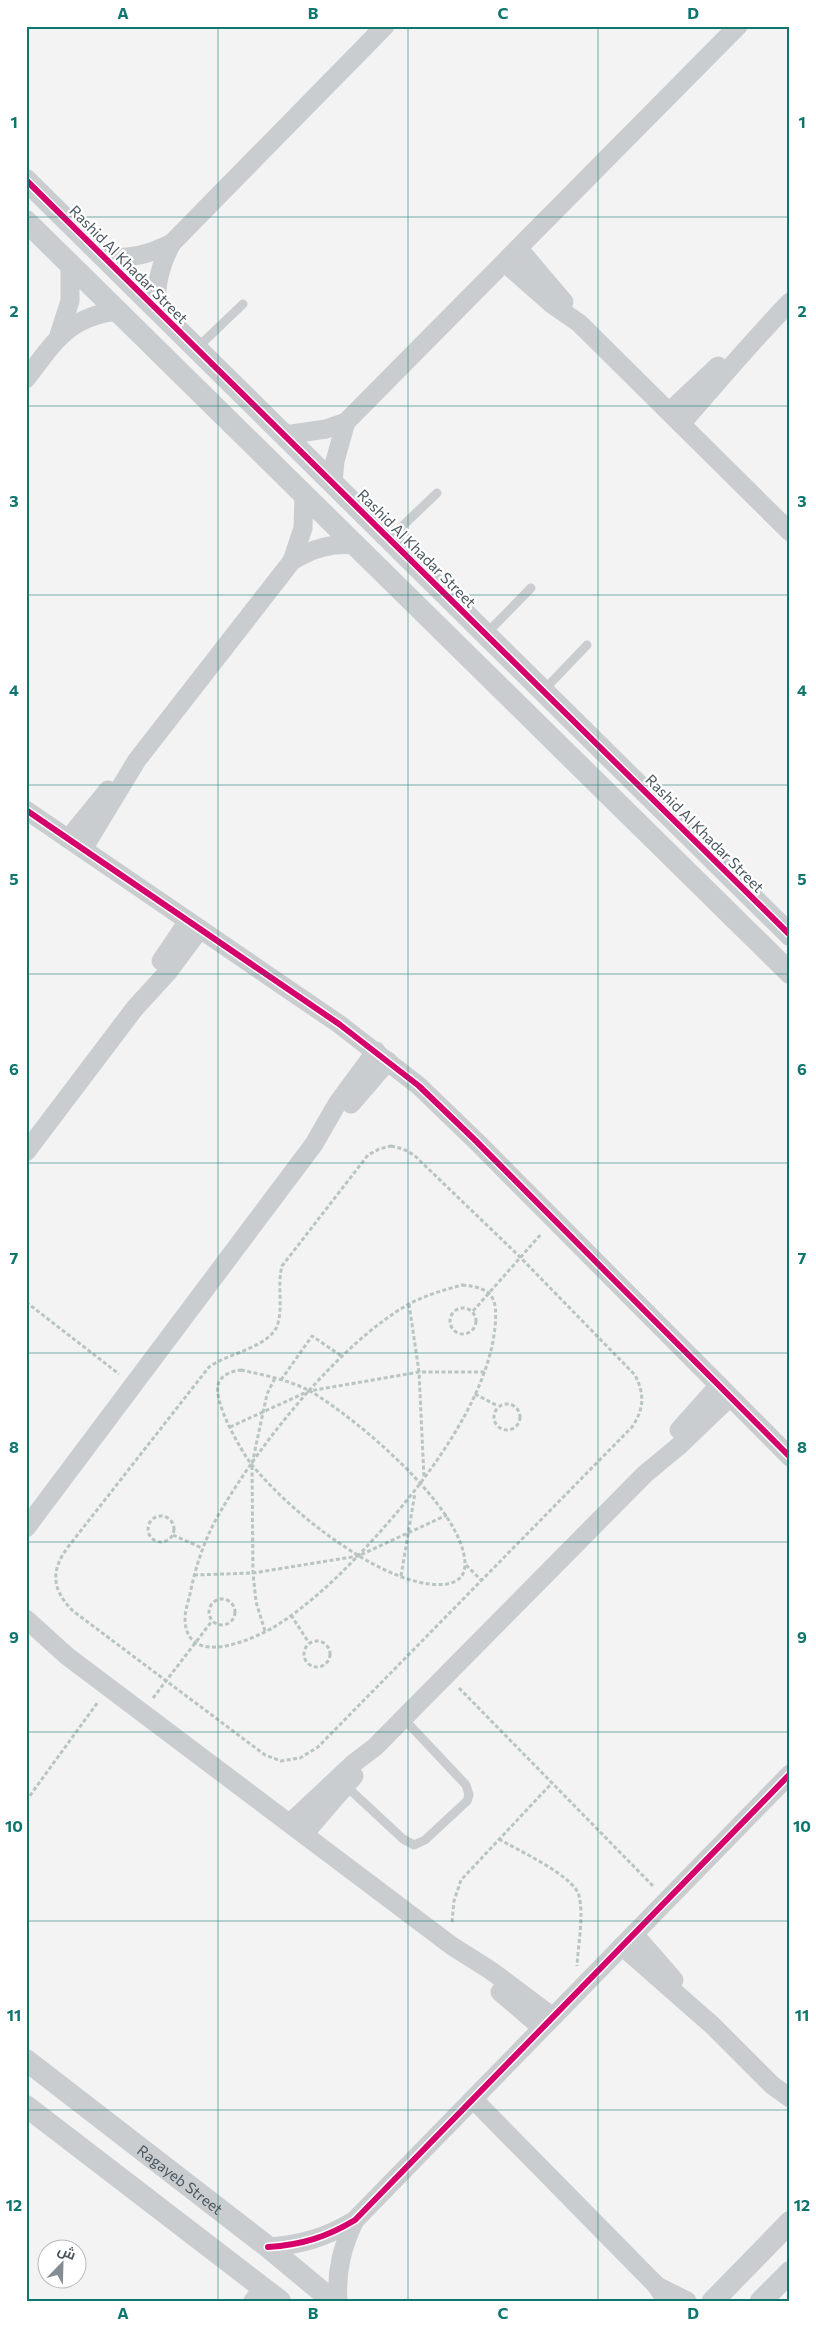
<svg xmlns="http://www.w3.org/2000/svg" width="816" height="2327" viewBox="0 0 816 2327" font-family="Commissioner,Cairo,sans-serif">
<rect width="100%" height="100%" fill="#f3f3f3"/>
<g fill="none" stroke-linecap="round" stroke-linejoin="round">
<!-- path -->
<g stroke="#b9c5c1" stroke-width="3" stroke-dasharray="4 2.5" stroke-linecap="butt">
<path d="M391 1146 403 1149 414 1155 520 1257 635 1375C645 1395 644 1409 632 1427L318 1747 300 1758 281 1761 265 1755 73 1611C52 1590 50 1571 68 1547L209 1367C228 1353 272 1347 278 1323 283 1305 277 1285 282 1266L368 1155 379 1149Z"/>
<path d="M462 1285C492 1288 498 1296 495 1327 487 1413 398 1517 338 1576 319 1594 297 1613 274 1627 250 1641 186 1668 185 1619 185 1611 188 1602 190 1594 196 1564 206 1535 222 1509 261 1442 341 1342 409 1304 426 1295 444 1290 462 1285Z"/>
<path d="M26 1302 119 1374"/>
<path d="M409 1304 419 1372 424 1478"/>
<circle cx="463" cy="1321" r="13"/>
<path d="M473 1311 542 1233"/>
<path d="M241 1370C264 1375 289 1380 310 1391 356 1418 464 1508 465 1564 465 1576 458 1582 447 1584 406 1589 353 1554 321 1530 296 1511 272 1489 252 1465 241 1451 211 1399 219 1382 223 1374 233 1371 241 1370Z"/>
<path d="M281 1380 312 1336 343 1357"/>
<path d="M475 1394 498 1406"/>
<circle cx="507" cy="1417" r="13"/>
<path d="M230 1427 309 1391 419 1372H486"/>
<circle cx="161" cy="1529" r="13"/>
<path d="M173 1535 202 1548"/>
<path d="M466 1565 482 1581"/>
<path d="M194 1575 253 1573 358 1556 447 1515"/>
<path d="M401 1576 415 1493"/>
<circle cx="222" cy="1612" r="13"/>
<path d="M291 1615 309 1643"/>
<path d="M265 1631 256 1602 253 1573 252 1464 267 1394 275 1378"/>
<circle cx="317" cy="1654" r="13"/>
<path d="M459 1688 654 1887"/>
<path d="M153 1698 212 1621"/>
<path d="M26 1801 98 1702"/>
<path d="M499 1839C517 1850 575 1876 579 1896 584 1915 578 1945 577 1966"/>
<path d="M452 1922 454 1901 461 1880 552 1783"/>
</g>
<!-- service -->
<g stroke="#cacdcf" stroke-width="9">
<path d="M197 348 243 304"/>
<path d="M390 538 437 493"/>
<path d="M486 634 531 588"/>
<path d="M543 691 587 645"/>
<path d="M346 1786 403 1839 414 1845 425 1840 467 1801 469 1795 466 1785 403 1718"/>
</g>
<!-- minor -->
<g stroke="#cacdcf" stroke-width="19">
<path d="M519 249 564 302"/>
<path d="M104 257C130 259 148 255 172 243"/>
<path d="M505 263 553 305 579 323 790 532"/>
<path d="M156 308C156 283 160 265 172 243L385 26"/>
<path d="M59 335 70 301V264"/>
<path d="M26 379C54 342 69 316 118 311"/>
<path d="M669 412 718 366"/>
<path d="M681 424C717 383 752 341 790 302"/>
<path d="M285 435 326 429 346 422 738 26"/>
<path d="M333 482 335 461 346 422"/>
<path d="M292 561C313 548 332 543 356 545"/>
<path d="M26 810 339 1024 419 1086 476 1141 790 1457"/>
<path d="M68 839 108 790"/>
<path d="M83 849 137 760 292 561 303 528 304 494"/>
<path d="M161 961 188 921"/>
<path d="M351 1104 388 1061"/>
<path d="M26 1152 135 1008 168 972 200 929"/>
<path d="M679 1430 719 1385"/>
<path d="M26 1528 314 1144 337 1104 376 1051"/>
<path d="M26 1619 67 1656 452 1946 490 1970 553 2017"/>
<path d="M290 1823 354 1763 375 1747 645 1474 680 1445 730 1397"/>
<path d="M304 1834 354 1776"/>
<path d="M634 1934 674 1980"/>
<path d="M622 1946 712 2025 772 2085 790 2098"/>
<path d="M500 1992 542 2028"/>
<path d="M473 2099 656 2285 667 2301"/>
<path d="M268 2247C301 2245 327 2237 355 2220L790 1774"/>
<path d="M657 2286 687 2301"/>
<path d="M253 2301 263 2288"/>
<path d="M338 2301C336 2271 342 2247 355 2220"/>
</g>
<!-- tertiary -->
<g stroke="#cacdcf" stroke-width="22">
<path d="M26 180 790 935"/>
<path d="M26 221 790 973"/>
<path id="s1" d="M26 2060 268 2247 333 2301"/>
<path d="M26 2106 280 2301"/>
<path d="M713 2301 790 2222"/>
<path d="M761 2301 790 2272"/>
</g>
<defs>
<g id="cycleway">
<path d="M26 180 790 935"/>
<path d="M26 810 339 1024 419 1086 476 1141 790 1457"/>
<path d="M268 2247C301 2245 327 2237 355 2220L790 1774"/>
</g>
</defs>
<!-- cycleway casing -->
<use href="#cycleway" stroke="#fff" stroke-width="9"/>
<!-- cycleway -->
<use href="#cycleway" stroke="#d6006c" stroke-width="6"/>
</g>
<!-- grid -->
<path fill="none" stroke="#0f766e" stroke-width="1" stroke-opacity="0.55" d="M218 26V2301M408 26V2301M598 26V2301M26 217H790M26 406H790M26 595H790M26 785H790M26 974H790M26 1163H790M26 1353H790M26 1542H790M26 1732H790M26 1921H790M26 2110H790"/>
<g text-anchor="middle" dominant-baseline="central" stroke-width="4.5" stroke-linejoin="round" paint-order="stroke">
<!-- street labels -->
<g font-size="15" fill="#4a565f" stroke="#fff">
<text transform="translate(129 264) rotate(45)">Rashid Al Khadar Street</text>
<text transform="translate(417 548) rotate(45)">Rashid Al Khadar Street</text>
<text transform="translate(705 833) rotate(45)">Rashid Al Khadar Street</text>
<text stroke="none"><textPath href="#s1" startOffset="195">Ragayeb Street</textPath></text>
</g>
</g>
<!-- border -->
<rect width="816" height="2327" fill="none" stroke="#ffffff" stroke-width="55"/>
<!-- north arrow -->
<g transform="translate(62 2264) rotate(23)"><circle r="24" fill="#ffffff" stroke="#b7bbbf"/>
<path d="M0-4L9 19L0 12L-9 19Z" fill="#858d93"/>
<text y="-8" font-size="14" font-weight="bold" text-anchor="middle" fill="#4a565f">ش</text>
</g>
<rect x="28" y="28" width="760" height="2272" fill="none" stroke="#0f766e" stroke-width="2"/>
<g font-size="16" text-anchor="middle" font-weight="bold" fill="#0f766e">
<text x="123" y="19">A</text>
<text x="313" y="19">B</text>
<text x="503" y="19">C</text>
<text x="693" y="19">D</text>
<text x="14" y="128">1</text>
<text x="802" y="128">1</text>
<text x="14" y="317">2</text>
<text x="802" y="317">2</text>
<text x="14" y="507">3</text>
<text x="802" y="507">3</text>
<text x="14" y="696">4</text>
<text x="802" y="696">4</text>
<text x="14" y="885">5</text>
<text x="802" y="885">5</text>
<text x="14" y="1075">6</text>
<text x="802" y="1075">6</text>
<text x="14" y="1264">7</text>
<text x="802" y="1264">7</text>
<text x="14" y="1453">8</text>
<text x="802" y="1453">8</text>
<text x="14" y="1643">9</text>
<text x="802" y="1643">9</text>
<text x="14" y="1832">10</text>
<text x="802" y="1832">10</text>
<text x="14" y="2021">11</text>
<text x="802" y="2021">11</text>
<text x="14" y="2211">12</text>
<text x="802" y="2211">12</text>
<text x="123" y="2319">A</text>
<text x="313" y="2319">B</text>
<text x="503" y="2319">C</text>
<text x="693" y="2319">D</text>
</g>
</svg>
